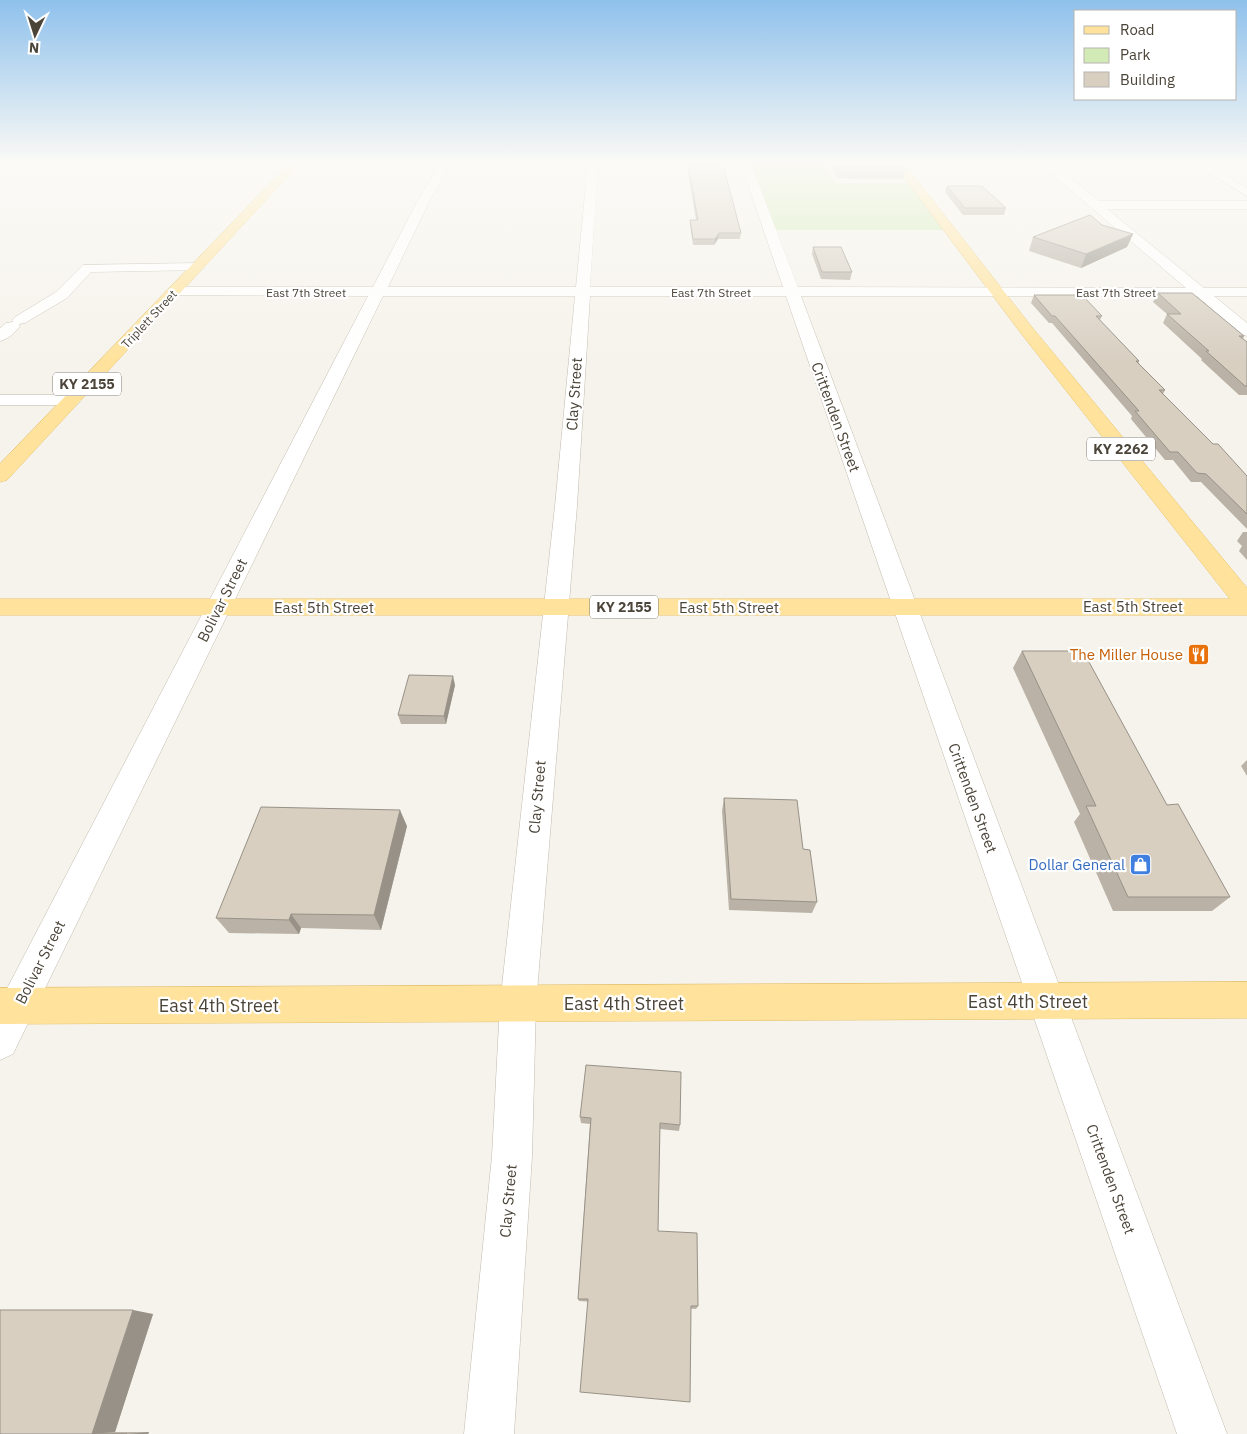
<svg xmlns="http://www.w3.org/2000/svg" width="1247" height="1434" viewBox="0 0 1247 1434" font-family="'IBM Plex Sans',sans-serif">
<rect width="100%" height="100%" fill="#f6f3ec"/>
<!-- green -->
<path fill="#d2eab5" d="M745 161H821L835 183H913L949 230H769Z"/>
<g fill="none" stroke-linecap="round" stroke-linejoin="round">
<defs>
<g id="minor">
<path d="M0 161H6L0 164Z"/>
<path d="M432 161H480L475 164H450L429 202 388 287H576L588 163 586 161H1098L1093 164H1053L1099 201H1247V209H1107L1204 288H1247V296H1214L1247 323V336L1241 334 1197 296H801L1227 1434H1177L786 296H590L577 506 536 1004 532 1156 514 1434H464L492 1156 500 1004 555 506 575 296H383L13 1054 0 1060V1002L368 296 175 295 170 294 168 291 170 288 175 287H373L417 202 440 164 433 163ZM598 164H741L783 287H590ZM751 164H1040L1186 288 798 287Z"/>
<path d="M1189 161H1201L1247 188V196Z"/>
<path d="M197 263 202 264 204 267 202 270 91 272 67 298 25 323 19 324 20 326C15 333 8 339 0 341V328L6 323 13 322 12 320 15 317 56 292 83 265Z"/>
<path d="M0 395H72L78 396 81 400 78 404 72 405H0Z"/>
</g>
<g id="major">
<path d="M292 161H302L7 480 0 482V464Z"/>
<path d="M892 161H902L1031 326 1247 588V615H0V599H1230L1020 332Z"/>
<path d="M1247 982V1018L0 1024V988Z"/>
</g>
</defs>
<!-- minor casing -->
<use href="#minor" stroke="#c2bbae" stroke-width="1"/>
<!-- major casing -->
<use href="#major" stroke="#e6c16a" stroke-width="1"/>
<!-- minor -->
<use href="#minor" fill="#fff" fill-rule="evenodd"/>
<!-- major -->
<use href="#major" fill="#ffe39c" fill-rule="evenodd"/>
</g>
<!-- wall -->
<g fill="#bab2a6">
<path d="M687 161 741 233 740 239H718L714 245H693L690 225V220H696L687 166Z"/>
<path d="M831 161H906L907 162 903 179H863L837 178 831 166Z"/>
<path d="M947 186 1006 208 1004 215H963L945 192Z"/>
<path d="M1133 234 1127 247 1081 268 1029 251 1033 237Z"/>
<path d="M813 247 852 272 850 280 821 279 812 254Z"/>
<path d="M1158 293 1244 336 1243 339 1247 342V395H1239L1201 360 1202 359 1163 323 1167 314 1153 302Z"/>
<path d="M1034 295 1102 316 1100 320 1139 361 1138 364 1165 390 1163 394 1213 444 1247 476V529L1201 482H1191L1173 460H1165L1131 419 1132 416 1052 323H1049L1031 303Z"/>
<path d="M1243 532H1247V560L1239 551 1242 546 1237 541Z"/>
<path d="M1022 651 1167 805 1230 897 1212 911H1113L1074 822 1080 814 1013 668Z"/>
<path d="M455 685 446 724H401L398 715Z"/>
<path d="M1247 760V776L1241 766Z"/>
<path d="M724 798 803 849 817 902 812 913 729 910 722 811Z"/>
<path d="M407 826 381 930 301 928 299 934 229 933 216 918Z"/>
<path d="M580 1117 680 1125 679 1131 660 1129 658 1231 698 1306 696 1309 579 1301 578 1299 590 1124 581 1123Z"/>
<path d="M153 1314 115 1432H149L148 1434H0Z"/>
</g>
<!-- shaded-wall -->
<g fill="#979187">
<path d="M719 233 718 239 714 245 715 239Z"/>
<path d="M1133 234 1127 247 1081 268 1086 254Z"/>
<path d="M453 676 455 685 446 724 444 716Z"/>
<path d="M400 810 407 826 381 930 374 915Z"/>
<path d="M291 914 301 928 299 934 289 920Z"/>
<path d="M133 1310 153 1314 115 1432 92 1434Z"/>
<path d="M149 1432 148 1434H127Z"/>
</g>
<!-- building -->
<g fill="#d8cfc1" stroke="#979187">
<path d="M687 161H722L741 233H719L715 239H693L690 220H698Z"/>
<path d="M840 161H906L907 162H866Z"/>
<path d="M947 186H982L1006 208H965Z"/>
<path d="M1090 215 1102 225 1133 234 1086 254 1033 237Z"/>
<path d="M813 247H841L852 272H822Z"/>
<path d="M1158 293H1192L1244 336H1239L1247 342V386H1245L1206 351H1209L1167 314H1181Z"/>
<path d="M1034 295H1082L1102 316H1096L1139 361H1136L1165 390H1159L1213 444H1218L1247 476V514L1206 474 1197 473 1178 452H1170L1135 411H1139L1055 316H1052Z"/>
<path d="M1022 651H1083L1167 805 1178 804 1230 897H1128L1086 806H1096Z"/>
<path d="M409 675 453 676 444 716 398 715Z"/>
<path d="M724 798 797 800 803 849 810 850 817 902 731 899Z"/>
<path d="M261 807 400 810 374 915 291 914 289 920 216 918Z"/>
<path d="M586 1065 681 1072 680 1125 660 1123 658 1231 697 1233 698 1306H691L690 1402 580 1392 588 1299H578L591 1118 580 1117Z"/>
<path d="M0 1310H133L92 1434H127H0Z"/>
</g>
<!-- sky -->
<linearGradient id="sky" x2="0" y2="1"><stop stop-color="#8fc1ec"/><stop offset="0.45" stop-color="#fbfaf6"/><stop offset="1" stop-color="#fbfaf6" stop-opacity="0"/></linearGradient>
<rect width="1247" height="361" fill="url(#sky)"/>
<!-- icons -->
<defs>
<symbol id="restaurant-square" viewBox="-11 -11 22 22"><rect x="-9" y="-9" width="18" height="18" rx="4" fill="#e8710a" stroke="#fff"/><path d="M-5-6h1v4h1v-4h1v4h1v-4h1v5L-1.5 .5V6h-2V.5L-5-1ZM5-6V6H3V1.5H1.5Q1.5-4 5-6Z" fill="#fff"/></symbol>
<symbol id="shop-square" viewBox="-11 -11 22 22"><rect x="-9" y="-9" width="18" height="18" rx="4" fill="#3f7fe0" stroke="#fff"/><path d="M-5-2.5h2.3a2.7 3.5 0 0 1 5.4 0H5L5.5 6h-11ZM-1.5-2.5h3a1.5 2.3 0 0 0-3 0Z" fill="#fff"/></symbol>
</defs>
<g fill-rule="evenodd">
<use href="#restaurant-square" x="1186" y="642" width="25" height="25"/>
<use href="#shop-square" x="1128" y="852" width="25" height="25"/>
</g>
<g text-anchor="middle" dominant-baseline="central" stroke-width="4.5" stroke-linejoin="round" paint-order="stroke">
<!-- far-street labels -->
<g font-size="12" fill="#4b4439" stroke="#fff">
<text x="306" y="292">East 7th Street</text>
<text x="711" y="292">East 7th Street</text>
<text x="1116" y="292">East 7th Street</text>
<text transform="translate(149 319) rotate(-47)">Triplett Street</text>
</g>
<!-- shield labels -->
<g fill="#fff" stroke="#817c74" stroke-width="1">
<rect x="53" y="372.5" width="68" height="23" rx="4"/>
<rect x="1087" y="437.5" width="68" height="23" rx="4"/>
<rect x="590" y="595.5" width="68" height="23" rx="4"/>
</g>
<g font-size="14" font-weight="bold" fill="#4b4439">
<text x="87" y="384">KY 2155</text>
<text x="1121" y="449">KY 2262</text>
<text x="624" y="607">KY 2155</text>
</g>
<!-- street labels -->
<g font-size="15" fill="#4b4439" stroke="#fff">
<text transform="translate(574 394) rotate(-86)">Clay Street</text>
<text transform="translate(836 417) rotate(70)">Crittenden Street</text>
<text transform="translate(222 600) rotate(-63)">Bolivar Street</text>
<text x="1133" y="606">East 5th Street</text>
<text x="324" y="607">East 5th Street</text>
<text x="729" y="607">East 5th Street</text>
<text transform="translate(537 797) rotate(-85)">Clay Street</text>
<text transform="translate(973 798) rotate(70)">Crittenden Street</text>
<text transform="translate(40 962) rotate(-63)">Bolivar Street</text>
<text transform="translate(1111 1179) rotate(70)">Crittenden Street</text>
<text transform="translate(508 1201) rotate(-85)">Clay Street</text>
</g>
<!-- food labels -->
<g font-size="15" fill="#c56008" stroke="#fff" text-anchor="end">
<text x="1183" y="654">The Miller House</text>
</g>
<!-- shop labels -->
<g font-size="15" fill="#366cbe" stroke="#fff" text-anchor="end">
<text x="1125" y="864">Dollar General</text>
</g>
<!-- near-street labels -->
<g font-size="18" fill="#4b4439" stroke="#fff">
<text x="1028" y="1001">East 4th Street</text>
<text x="624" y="1003">East 4th Street</text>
<text x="219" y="1005">East 4th Street</text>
</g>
</g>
<!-- legend -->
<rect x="1074" y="10" width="162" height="90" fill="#ffffff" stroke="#b7b4b0"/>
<rect x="1084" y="26" width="25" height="8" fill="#ffe39c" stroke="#b7b4b0"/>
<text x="1120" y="35" font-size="15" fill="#4b4439">Road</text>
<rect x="1084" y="48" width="25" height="15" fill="#d2eab5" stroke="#b7b4b0"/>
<text x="1120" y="60" font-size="15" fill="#4b4439">Park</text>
<rect x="1084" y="72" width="25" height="15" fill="#d8cfc1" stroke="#b7b4b0"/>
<text x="1120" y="85" font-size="15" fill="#4b4439">Building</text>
<!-- north arrow -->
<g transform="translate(35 35) rotate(184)" stroke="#ffffff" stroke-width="4" paint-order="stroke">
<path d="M0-4L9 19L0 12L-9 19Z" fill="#4b4439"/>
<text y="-8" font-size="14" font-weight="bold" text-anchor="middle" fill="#4b4439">N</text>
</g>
</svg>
